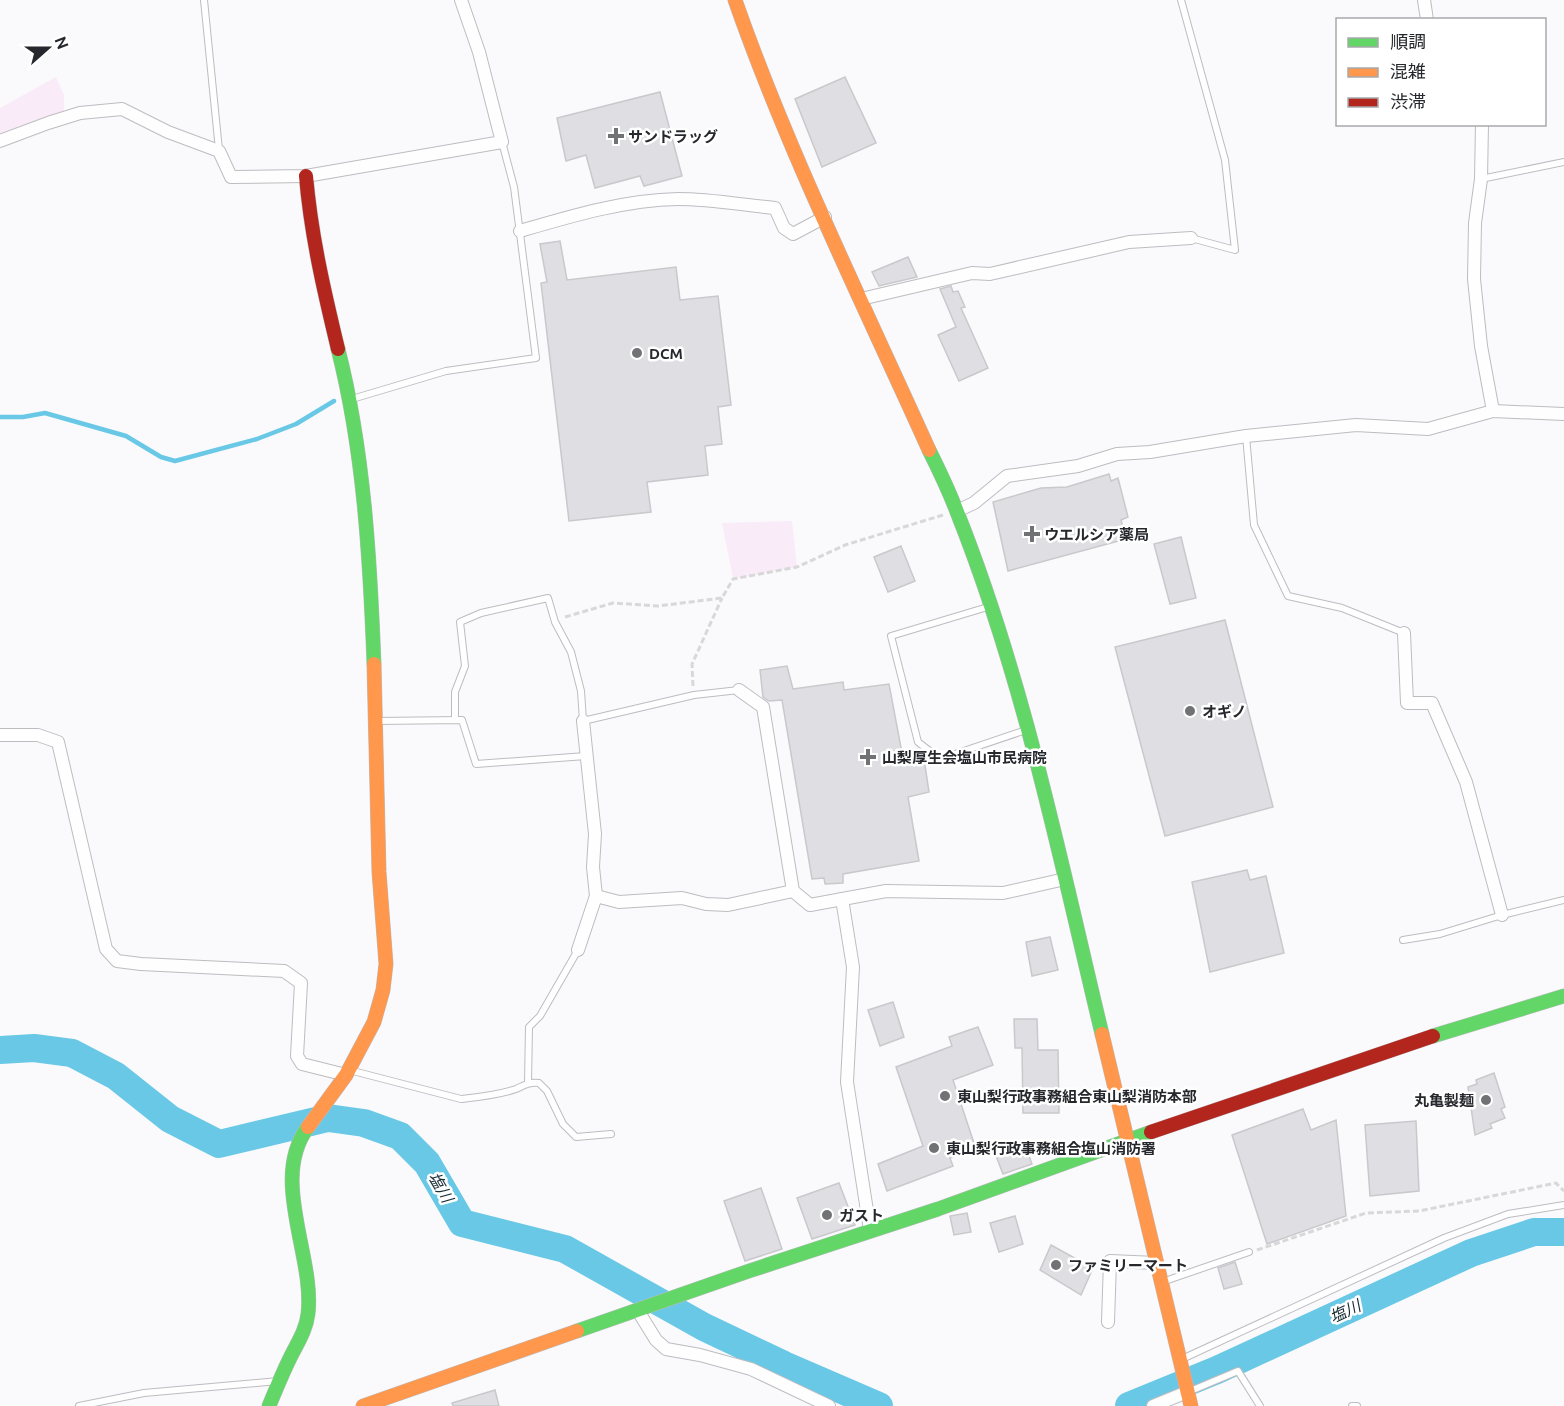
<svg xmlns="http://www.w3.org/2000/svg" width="1564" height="1406" viewBox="0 0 1564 1406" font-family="Ubuntu,'Noto Sans JP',sans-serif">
<rect width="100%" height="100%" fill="#fafafc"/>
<!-- green -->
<g fill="#faebf9">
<path d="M56 77 64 95V113L0 136V108Z"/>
<path d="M792 521 797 567 733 579 722 523Z"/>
</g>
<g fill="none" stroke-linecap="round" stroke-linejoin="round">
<!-- stream -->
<path stroke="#68c8e6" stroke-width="4.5" d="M0 417H23L45 413 126 436 161 457 175 461 257 439 296 424 334 401"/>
<!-- river -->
<g stroke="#68c8e6" stroke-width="28">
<path d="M0 1050 34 1048 72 1053 116 1076 170 1119 219 1144 328 1118 364 1123 400 1136 427 1163 462 1223 565 1249 704 1327 784 1365 879 1406"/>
<path d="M1129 1406 1217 1370 1471 1253 1534 1232H1564"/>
</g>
</g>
<!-- building -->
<g fill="#dfdee2" stroke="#c9c8cc" stroke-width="1.5">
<path d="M845 77 876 143 822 167 795 99Z"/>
<path d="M660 92 682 176 644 186 640 176 595 188 586 155 566 161 557 118Z"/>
<path d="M560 241 567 280 676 267 680 300 718 296 731 405 718 407 722 444 705 446 708 475 647 482 651 512 569 521 541 283 547 282 540 244Z"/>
<path d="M908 257 917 277 879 286 872 272Z"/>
<path d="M951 286 953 292 958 291 965 307 961 308 988 368 959 381 938 335 956 327 940 289Z"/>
<path d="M1109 474 1111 481 1118 478 1128 517 1121 520 1126 539 1008 571 993 502 1041 488 1067 487Z"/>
<path d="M1181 537 1196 598 1170 604 1154 544Z"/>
<path d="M901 546 915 581 888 592 874 557Z"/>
<path d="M1225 620 1273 807 1165 836 1115 647Z"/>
<path d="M787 666 793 689 843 682 844 690 889 684 902 753 918 749 923 752 929 792 908 797 919 861 843 874V883L825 884 824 878 812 879 782 700 769 701 763 697 760 670Z"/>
<path d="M1247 870 1250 880 1266 876 1284 953 1210 972 1192 882Z"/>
<path d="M1050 937 1058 970 1032 976 1026 942Z"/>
<path d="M893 1002 904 1037 880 1046 868 1010Z"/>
<path d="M1014 1019H1037L1038 1050H1058L1059 1113H1023L1022 1048H1015Z"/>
<path d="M978 1027 993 1065 953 1080 975 1146 950 1158 953 1166 887 1191 878 1164 923 1146 896 1067 952 1046 949 1037Z"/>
<path d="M1494 1073 1505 1107 1501 1109 1505 1118 1490 1124 1492 1128 1475 1135 1468 1087 1477 1084 1476 1080Z"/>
<path d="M1303 1109 1311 1130 1336 1120 1346 1216 1267 1244 1232 1135Z"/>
<path d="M1416 1121 1419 1191 1370 1196 1365 1125Z"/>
<path d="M1025 1145 1032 1164 1003 1174 996 1156Z"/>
<path d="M839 1183 855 1225 812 1239 797 1198Z"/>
<path d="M761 1188 782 1249 745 1261 724 1201Z"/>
<path d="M967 1213 971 1232 954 1235 950 1216Z"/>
<path d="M1015 1216 1023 1244 999 1252 990 1223Z"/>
<path d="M1051 1245 1093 1268 1081 1295 1040 1270Z"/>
<path d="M1235 1262 1242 1284 1224 1289 1218 1268Z"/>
<path d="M495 1390 499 1406H453L452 1403Z"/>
</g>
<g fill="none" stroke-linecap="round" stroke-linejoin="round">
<defs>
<g id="lane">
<path d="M204 0 219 150"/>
<path d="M1181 0 1225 160 1235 250 1191 238"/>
<path d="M1481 179 1564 162"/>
<path d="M352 399 446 371 536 358 514 187 502 142"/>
<path d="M1246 436 1254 525 1288 596 1342 608 1404 633"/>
<path d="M991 606 891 636 918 742 940 759 1026 730"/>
<path d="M455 720V692L465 666 460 622 481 613 548 598 555 622 571 652 581 691 583 721 694 695 739 690"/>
<path d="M377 721 462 720 476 764 586 756"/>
<path d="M1403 940 1440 934 1502 915 1564 900"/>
<path d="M349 1070 461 1099C479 1097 499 1095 516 1089 525 1085 528 1082 539 1083L547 1091 563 1124 576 1137 611 1134"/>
<path d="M528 1082 529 1027 540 1016 578 950"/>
<path d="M1162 1282 1249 1252"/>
<path d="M1182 1359 1444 1238 1508 1214 1564 1205"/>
<path d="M1188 1392 1238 1371 1260 1406"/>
<path d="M79 1406 144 1393 278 1381"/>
<path d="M1352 1406H1357"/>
</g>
<g id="street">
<path d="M1424 0 1427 20"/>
<path d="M1482 124 1481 179 1475 223 1474 279 1481 346 1493 411"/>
<path d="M0 141 48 123 80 113 122 109 168 132 219 151 231 177 306 176 502 142 479 52 461 0"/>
<path d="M520 231C571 216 624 200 678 199 710 199 743 205 775 208L784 228 793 234 825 217"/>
<path d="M861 299 972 273 990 274 1129 242 1191 238"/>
<path d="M957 511 974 503 1007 476 1078 466 1117 454 1150 452 1246 436 1356 425 1428 429 1493 411 1564 414"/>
<path d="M1404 633 1407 703H1432L1466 782 1502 915"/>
<path d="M739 690 763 707 793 891 810 905 886 891 1003 893 1065 879"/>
<path d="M0 735H38L58 742 106 949 117 961 141 964 284 971 301 983 297 1056 302 1064 346 1075"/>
<path d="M596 896 619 902 682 898 706 904 728 905 793 891"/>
<path d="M842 899 853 967 847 1082 870 1230"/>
<path d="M578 950 596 896 593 867 595 834 583 721"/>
<path d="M638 1311 656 1340 666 1349 700 1355 751 1369 829 1406"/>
<path d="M1108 1322 1110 1261 1156 1263"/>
<path d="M1153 1406 1187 1392"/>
</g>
<g id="fast">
<path d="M338 349C364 451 370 559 374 664"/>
<path d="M929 450C939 470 949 491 957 512 1024 680 1060 859 1102 1034"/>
<path d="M1433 1036 1564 996"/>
<path d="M577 1331 749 1271 938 1209 1151 1132"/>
<path d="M269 1406C276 1389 283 1372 291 1356 298 1342 306 1330 308 1314 315 1256 269 1179 308 1127"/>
</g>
<g id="slow">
<path d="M735 0C789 154 862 301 929 450"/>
<path d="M1102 1034 1191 1406"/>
<path d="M308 1127 346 1075 374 1022 383 990 386 964 379 872 374 664"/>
<path d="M363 1406 577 1331"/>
</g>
<g id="jam">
<path d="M306 176C311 235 324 291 338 349"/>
<path d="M1151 1132 1433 1036"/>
</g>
</defs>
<!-- lane casing -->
<use href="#lane" stroke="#bdbdc1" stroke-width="8"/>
<!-- street casing -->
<use href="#street" stroke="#bdbdc1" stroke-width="14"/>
<!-- fast casing -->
<use href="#fast" stroke="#bdbdc1" stroke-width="15"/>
<!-- slow casing -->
<use href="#slow" stroke="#bdbdc1" stroke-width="15"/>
<!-- jam casing -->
<use href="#jam" stroke="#bdbdc1" stroke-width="15"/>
<!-- path -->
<g stroke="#d8d8d9" stroke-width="3" stroke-dasharray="6 3" stroke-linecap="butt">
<path d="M565 617 613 603 658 606 722 598 733 579 797 567 845 545 943 515"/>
<path d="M693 686 692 664 722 598"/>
<path d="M1257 1250 1366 1213 1419 1211 1556 1183 1564 1191"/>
</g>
<!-- lane -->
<use href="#lane" stroke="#fefeff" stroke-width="6"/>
<!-- street -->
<use href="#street" stroke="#fefeff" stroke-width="12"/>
<!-- fast -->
<use href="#fast" stroke="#63d668" stroke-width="14"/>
<!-- slow -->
<use href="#slow" stroke="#ff974d" stroke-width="14"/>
<!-- jam -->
<use href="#jam" stroke="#b3261e" stroke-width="14"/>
</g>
<!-- markers -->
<g fill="#707275" stroke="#fff" stroke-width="2">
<path d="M613 127h6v6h6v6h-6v6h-6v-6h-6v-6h6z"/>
<circle cx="637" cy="353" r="6"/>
<path d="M1029 525h6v6h6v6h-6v6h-6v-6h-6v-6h6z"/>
<circle cx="1190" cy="711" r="6"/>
<path d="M865 748h6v6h6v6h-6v6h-6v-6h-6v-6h6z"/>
<circle cx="945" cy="1096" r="6"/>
<circle cx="1486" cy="1100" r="6"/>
<circle cx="934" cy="1148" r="6"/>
<circle cx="827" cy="1215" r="6"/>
<circle cx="1056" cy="1265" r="6"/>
</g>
<g text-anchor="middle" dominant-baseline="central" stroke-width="5" stroke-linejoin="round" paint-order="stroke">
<!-- poi labels -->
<g font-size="15" font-weight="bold" fill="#26282d" stroke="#fff" text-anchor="start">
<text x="628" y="136">サンドラッグ</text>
<text x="649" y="353">DCM</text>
<text x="1044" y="534">ウエルシア薬局</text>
<text x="1202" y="711">オギノ</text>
<text x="882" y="757">山梨厚生会塩山市民病院</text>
<text x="957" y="1096">東山梨行政事務組合東山梨消防本部</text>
<text x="1474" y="1100" text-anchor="end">丸亀製麺</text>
<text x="946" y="1148">東山梨行政事務組合塩山消防署</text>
<text x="839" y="1215">ガスト</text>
<text x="1068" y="1265">ファミリーマート</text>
</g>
<!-- water labels -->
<g font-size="16" font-style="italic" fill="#172d35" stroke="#fff">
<text transform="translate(441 1187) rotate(60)">塩川</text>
<text transform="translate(1345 1311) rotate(-25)">塩川</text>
</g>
</g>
<!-- legend -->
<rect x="1336" y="18" width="210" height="108" fill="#ffffff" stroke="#a8a9ab" stroke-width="1.5"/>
<rect x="1348" y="38" width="30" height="9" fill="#63d668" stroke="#a8a9ab" stroke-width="1.5"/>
<text x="1390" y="48" font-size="18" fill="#26282d">順調</text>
<rect x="1348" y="68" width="30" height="9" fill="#ff974d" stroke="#a8a9ab" stroke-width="1.5"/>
<text x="1390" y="78" font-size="18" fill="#26282d">混雑</text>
<rect x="1348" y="98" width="30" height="9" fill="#b3261e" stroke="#a8a9ab" stroke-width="1.5"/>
<text x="1390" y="108" font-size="18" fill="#26282d">渋滞</text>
<!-- north arrow -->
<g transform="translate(48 48) rotate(69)" stroke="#ffffff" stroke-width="4.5" paint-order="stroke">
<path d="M0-4.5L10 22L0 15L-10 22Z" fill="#26282d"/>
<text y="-9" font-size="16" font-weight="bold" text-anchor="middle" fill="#26282d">N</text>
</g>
</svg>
